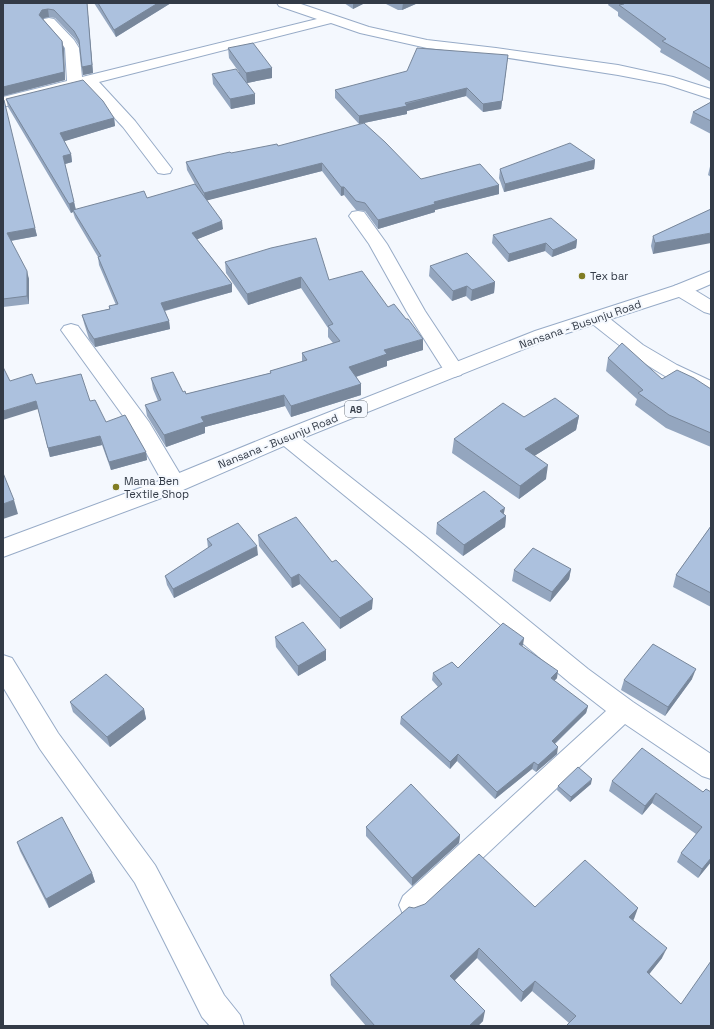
<svg xmlns="http://www.w3.org/2000/svg" width="714" height="1029" viewBox="0 0 714 1029" font-family="'Space Grotesk',sans-serif">
<rect width="100%" height="100%" fill="#f4f8fe"/>
<g fill="none" stroke-linecap="round" stroke-linejoin="round">
<defs>
<g id="minor">
<path d="M277 3H298L369 27 427 40 496 48 618 65 673 77 711 89V99L665 84 618 75 496 56 427 48 360 33 331 23 99 82 135 121 172 169 170 173 164 174 158 173 123 127 85 86 3 107V97L67 81 65 48 44 25 42 22 44 19 49 18 54 19 74 40 79 48 82 77 317 19 279 6Z"/>
<path d="M358 211 364 212 387 244 425 311 464 370 461 375 454 377 447 375 407 312 369 244 349 216 352 212Z"/>
<path d="M681 284 688 286 711 300V314L704 312 674 294 672 290 674 286Z"/>
<path d="M597 312 604 314 643 345 677 365 711 381V396C666 383 626 351 590 322L588 318 590 314Z"/>
<path d="M71 324 78 326 149 422 186 484 183 490 175 492 167 490 134 431 61 330 64 326Z"/>
<path d="M286 430 293 432 425 536 588 669 633 702 711 754V779L702 776 625 724 423 914 413 918 403 914 399 905 403 896 606 711 570 683 409 548 279 442 276 437 279 432Z"/>
<path d="M3 655 12 658 58 733 155 865 224 995 240 1015 244 1026H210L202 1017 135 883 40 749 3 687Z"/>
</g>
<path id="primary" d="M711 271V284L688 294 549 339 293 442 183 490 3 557V539L167 478 279 432 535 331 674 286Z"/>
</defs>
<!-- minor casing -->
<use href="#minor" stroke="#97abc7" stroke-width="2"/>
<!-- primary casing -->
<use href="#primary" stroke="#97abc7" stroke-width="2"/>
<!-- minor -->
<use href="#minor" fill="#fff" fill-rule="evenodd"/>
<!-- primary -->
<use href="#primary" fill="#fff" fill-rule="evenodd"/>
</g>
<!-- wall -->
<g fill="#94a6bf">
<path d="M3 3H87L93 73 83 75 80 47 75 39 55 18 49 17 44 18 43 19 62 41 64 49 65 80 3 96Z"/>
<path d="M94 3H171L116 37Z"/>
<path d="M344 3H365L353 9Z"/>
<path d="M384 3H418L402 10H398Z"/>
<path d="M609 3H711V82L660 52 661 49 618 16V12L608 5Z"/>
<path d="M228 48 272 68V78L247 83 255 104 231 109 213 84 212 74 239 72 229 58Z"/>
<path d="M507 63 501 109 483 112 466 96 407 111V114L359 124 335 98V90Z"/>
<path d="M6 99 114 118 115 126 64 141 71 154 72 162 65 164 76 210 147 198 196 186 187 170 186 162 231 153 278 146 421 179 499 185V194L435 210V212L378 229 365 211 356 210 344 195 341 196 322 171 207 200 223 229 197 239 232 284V292L165 311 169 321 170 329 95 347 89 339 84 323 82 315 109 309 116 305 99 265 98 257 75 218 73 212 71 213 8 107Z"/>
<path d="M3 100 37 236 11 241 29 279V304L3 307Z"/>
<path d="M711 102V134L690 123 693 112Z"/>
<path d="M595 160 594 169 504 192 499 178 500 169Z"/>
<path d="M711 162V177L708 175Z"/>
<path d="M711 209 653 254 651 246 653 236Z"/>
<path d="M493 235 577 240 576 248 552 257 545 251 508 262 492 243Z"/>
<path d="M225 262 329 280 388 307 423 350 387 361V366L356 377 361 384V395L291 417 285 406 205 427V433L166 447 147 416 145 405 158 401 153 389 151 378 186 394 270 373V371L302 362V353L333 343 328 337V328L301 288 248 305 226 273Z"/>
<path d="M430 266 495 282 494 293 471 301 466 296 452 301 429 276Z"/>
<path d="M608 358 662 379 711 389V447L666 428 635 405 637 399 606 371Z"/>
<path d="M10 381 36 384 90 401 106 422 146 452 147 460 111 470 102 445 50 457 38 409Z"/>
<path d="M579 416 576 430 534 456 546 479 519 499 452 453 454 439 524 417Z"/>
<path d="M504 514 506 516 505 527 463 556 436 534 437 523Z"/>
<path d="M711 526V607L673 587 676 575Z"/>
<path d="M258 535 332 562 372 609 340 629 300 584 292 588 259 546Z"/>
<path d="M207 539 258 555 174 598 167 585 165 576 208 548Z"/>
<path d="M571 569 569 579 550 602 512 581 514 570Z"/>
<path d="M275 637 326 660 298 676 276 647Z"/>
<path d="M524 638 522 646 557 678 554 681 588 706 586 713 555 744 557 754 536 772 532 769 495 799 457 761 450 769 400 724 401 717 438 687 432 680 433 673 458 668Z"/>
<path d="M692 679 665 716 621 690 624 680Z"/>
<path d="M70 702 144 709 146 719 110 747 73 712Z"/>
<path d="M612 781 703 792 711 862 698 878 677 862 681 853 696 834 652 803 642 815 609 791Z"/>
<path d="M591 784 570 802 557 790 558 786Z"/>
<path d="M366 827 460 835 459 843 412 886 366 836Z"/>
<path d="M17 842 92 873 95 882 49 908 20 851Z"/>
<path d="M535 907 634 919 633 920 662 958 649 974 681 1004 711 1026 569 1023 532 991 521 1002 477 958 455 980 483 1021 478 1026H366L331 985 330 975 414 908Z"/>
</g>
<!-- shaded-wall -->
<g fill="#78879b">
<path d="M87 3 93 73 83 75 82 67Z"/>
<path d="M158 3H171L116 37 114 30Z"/>
<path d="M353 3H365L353 9Z"/>
<path d="M403 3H418L402 10Z"/>
<path d="M48 9 49 17 44 18 41 23 39 15 42 10Z"/>
<path d="M62 41 64 49 65 80 3 96V87Z"/>
<path d="M508 55 501 109 483 112V104Z"/>
<path d="M272 68V78L247 83 246 73Z"/>
<path d="M467 88 466 96 407 111V114L359 124V116Z"/>
<path d="M255 94V104L231 109 230 99Z"/>
<path d="M114 118 115 126 62 142 60 133Z"/>
<path d="M71 154 72 162 65 164 63 156Z"/>
<path d="M595 160 594 169 504 192 505 184Z"/>
<path d="M322 163V171L205 201 204 193Z"/>
<path d="M499 185V194L435 210V212L378 229V220L434 202Z"/>
<path d="M341 187H344V195L341 196Z"/>
<path d="M74 202 76 211 73 210V212L71 213 69 204Z"/>
<path d="M222 221 223 229 193 241 192 233Z"/>
<path d="M35 228 37 236 9 241 7 233Z"/>
<path d="M711 233V243L653 254 655 243Z"/>
<path d="M577 240 576 248 552 257 553 250Z"/>
<path d="M546 243 545 251 508 262 509 254Z"/>
<path d="M27 271 29 279V304L27 296Z"/>
<path d="M301 277V288L248 305 247 294Z"/>
<path d="M495 282 494 293 471 301 472 290Z"/>
<path d="M232 284V292L163 311 161 303Z"/>
<path d="M467 286 466 296 452 301 453 291Z"/>
<path d="M169 321 170 329 95 347 94 339Z"/>
<path d="M423 339V350L387 361V366L349 379V367L384 350Z"/>
<path d="M361 384V395L291 417V406Z"/>
<path d="M284 395 285 406 205 427V433L166 447 164 435 201 417Z"/>
<path d="M36 401 38 409 3 420V411Z"/>
<path d="M579 416 576 430 523 463 525 449Z"/>
<path d="M100 436 102 445 50 457 48 448Z"/>
<path d="M146 452 147 460 111 470 109 462Z"/>
<path d="M548 465 546 479 519 499 520 486Z"/>
<path d="M14 500 18 514 3 519V504Z"/>
<path d="M505 508 503 518 506 516 505 527 463 556 464 545 500 511Z"/>
<path d="M257 546 258 555 174 598 173 589Z"/>
<path d="M571 569 569 579 550 602 552 592Z"/>
<path d="M299 574 300 584 292 588 291 578Z"/>
<path d="M373 599 372 609 340 629V618Z"/>
<path d="M524 638 523 645 518 651 519 644Z"/>
<path d="M326 650V660L298 676V666Z"/>
<path d="M696 669 692 679 665 716 668 707Z"/>
<path d="M558 671 557 678 549 686 551 678Z"/>
<path d="M588 706 586 713 550 748 552 741Z"/>
<path d="M144 709 146 719 110 747 107 737Z"/>
<path d="M558 747 557 754 536 772 538 765Z"/>
<path d="M458 754 457 761 450 769V762Z"/>
<path d="M534 762 532 769 495 799 497 792Z"/>
<path d="M592 779 591 784 570 802 571 797Z"/>
<path d="M656 793 652 803 642 815 645 806Z"/>
<path d="M460 835 459 843 412 886V878Z"/>
<path d="M711 858V862L698 878 702 869Z"/>
<path d="M92 873 95 882 49 908 46 899Z"/>
<path d="M638 908 634 919 625 928 629 917Z"/>
<path d="M479 948 477 958 449 986 450 976Z"/>
<path d="M667 948 662 958 643 982 647 972Z"/>
<path d="M535 981 532 991 521 1002 523 992Z"/>
<path d="M485 1011 483 1021 478 1026H469Z"/>
</g>
<!-- building -->
<g fill="#acc1de" stroke="#78879b">
<path d="M3 3H87L92 65 82 67 79 40 74 31 54 10 48 9 42 10 39 15 62 41 64 72 3 87Z"/>
<path d="M98 3H158L114 30Z"/>
<path d="M623 3H711V69L662 41 666 39 619 5 624 4Z"/>
<path d="M253 43 272 68 246 73 228 48Z"/>
<path d="M417 48 508 55 502 101 483 104 467 88 405 103 407 106 359 116 335 90 407 71Z"/>
<path d="M236 69 255 94 230 99 212 74Z"/>
<path d="M83 80 103 101 114 118 60 133 71 154 63 156 74 202 69 204 6 99Z"/>
<path d="M3 100H4L35 228 7 233 27 271V296L3 299Z"/>
<path d="M711 102V121L693 112Z"/>
<path d="M364 123 385 142 421 179 480 164 499 185 434 202 435 204 378 220 365 203 356 201 344 187H341L322 163 204 193 186 162 230 152 231 153 277 144 278 146Z"/>
<path d="M570 143 595 160 505 184 500 169Z"/>
<path d="M195 184 222 221 192 233 232 284 161 303 169 321 94 339 88 330 82 315 110 309 109 306 118 304 98 257 101 256 73 210 144 191 147 198Z"/>
<path d="M711 209V233L655 243 653 236Z"/>
<path d="M551 218 577 240 553 250 546 243 509 254 493 235Z"/>
<path d="M316 238 329 280 362 271 388 307 394 304 406 319H408L423 339 384 350 387 354 349 367 361 384 291 406 284 395 201 417 204 422 164 435 145 405 161 400 151 378 173 372 183 392 185 391 186 394 271 373 270 371 307 360 302 353 340 341 328 326 333 324 301 277 247 294 225 262 271 248Z"/>
<path d="M467 253 495 282 472 290 467 286 453 291 430 266Z"/>
<path d="M622 343 662 379 677 370 694 378 711 389V433L669 415 638 393 643 390 608 358Z"/>
<path d="M3 367 10 381 32 374 36 384 81 374 90 401 95 400 106 422 125 415 146 452 109 462 100 436 48 448 36 401 3 411Z"/>
<path d="M555 398 579 416 525 449 548 465 520 486 454 439 503 403 524 417Z"/>
<path d="M3 473 14 500 3 504Z"/>
<path d="M484 491 505 508 500 511 506 516 464 545 437 523Z"/>
<path d="M296 517 332 562 336 560 373 599 340 618 299 574 291 578 258 535Z"/>
<path d="M238 523 257 546 173 589 165 576 212 545 207 539Z"/>
<path d="M711 526V593L676 575Z"/>
<path d="M533 548 571 569 552 592 514 570Z"/>
<path d="M303 622 326 650 298 666 275 637Z"/>
<path d="M503 623 524 638 519 644 558 671 551 678 588 706 552 741 558 747 538 765 534 762 497 792 458 754 450 762 401 717 442 684 433 673 452 662 458 668Z"/>
<path d="M653 644 696 669 668 707 624 680Z"/>
<path d="M106 674 144 709 107 737 70 702Z"/>
<path d="M642 748 703 792 706 789 711 792V858L702 869 681 853 702 827 656 793 645 806 612 781Z"/>
<path d="M578 767 592 779 571 797 558 786Z"/>
<path d="M411 784 460 835 412 878 366 827Z"/>
<path d="M62 817 92 873 46 899 17 842Z"/>
<path d="M479 854 535 907 585 860 638 908 629 917 667 948 647 972 681 1004 711 961V1026H566L576 1016 535 981 523 992 479 948 450 976 485 1011 469 1026H375L330 975 409 907 414 908 425 904Z"/>
</g>
<!-- markers -->
<g fill="#807c23" stroke="#f4f8fe" stroke-width="1.5">
<circle cx="582" cy="276" r="4"/>
<circle cx="116" cy="487" r="4"/>
</g>
<g text-anchor="middle" dominant-baseline="central" stroke-width="4" stroke-linejoin="round" paint-order="stroke">
<!-- shield labels -->
<rect fill="#f4f8fe" stroke="#6d747e" stroke-width="1" x="345" y="401" width="22" height="16" rx="3"/>
<g font-size="10" font-weight="bold" fill="#333b47">
<text x="356" y="409">A9</text>
</g>
<!-- poi labels -->
<g font-size="11" fill="#333b47" stroke="#f4f8fe" text-anchor="start">
<text x="590" y="276">Tex bar</text>
<text x="124" y="481">Mama Ben<tspan x="124" dy="13">Textile Shop</tspan></text>
</g>
<!-- street labels -->
<g font-size="11" fill="#333b47" stroke="#f4f8fe">
<text transform="translate(580 324) rotate(-19)">Nansana - Busunju Road</text>
<text transform="translate(278 441) rotate(-22)">Nansana - Busunju Road</text>
</g>
</g>
<!-- border -->
<rect width="714" height="1029" fill="none" stroke="#333b47" stroke-width="8"/>
</svg>
